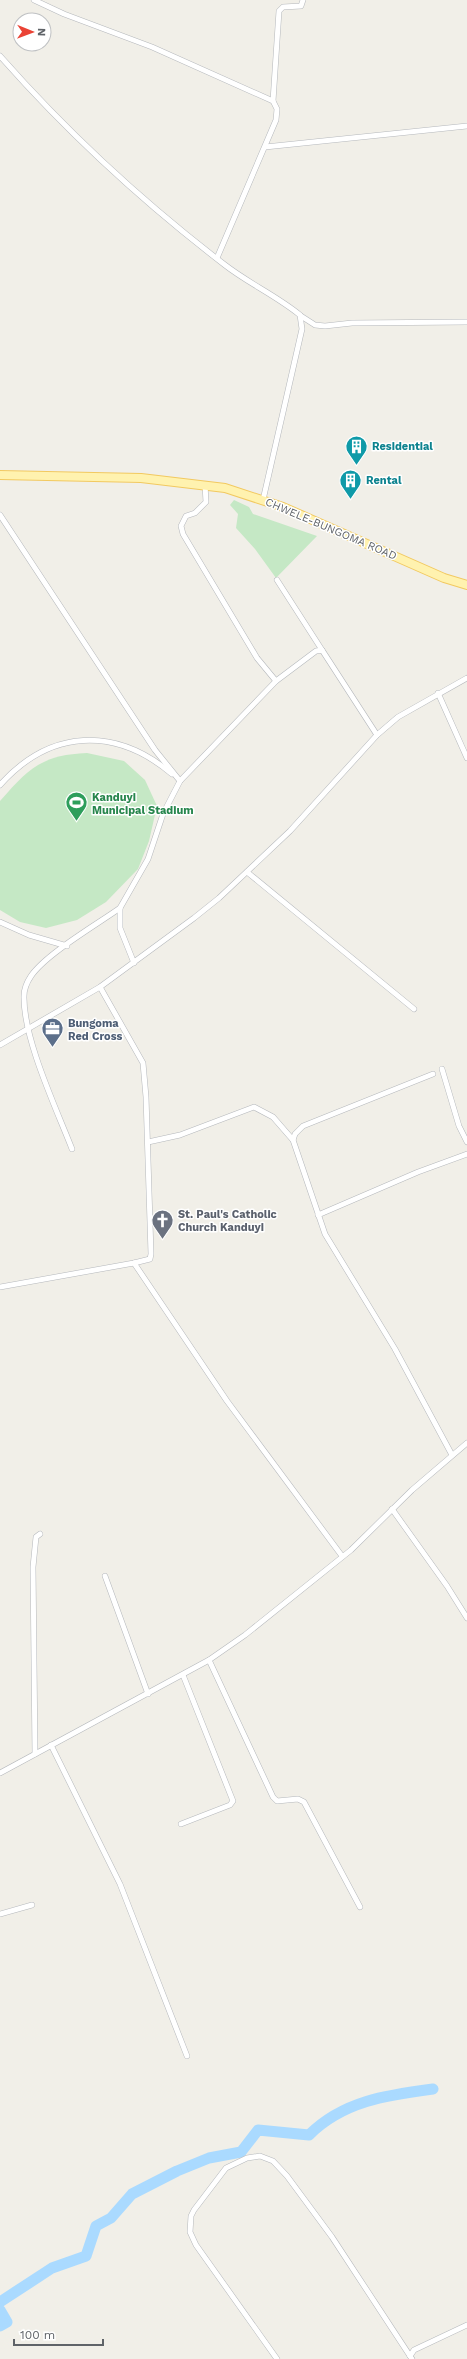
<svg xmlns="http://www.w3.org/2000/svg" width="467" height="2359" viewBox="0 0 467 2359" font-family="'Work Sans',sans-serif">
<rect width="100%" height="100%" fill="#f1efe8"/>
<!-- green -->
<g fill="#c5e8c5">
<path d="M234 500 249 507 253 514 317 536 276 578 255 549 236 528 238 514 230 505Z"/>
<path d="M87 753 124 761 145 780 157 806 149 841 138 869 106 902 77 920 46 928 20 922 0 910V801C29 768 42 755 87 753Z"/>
</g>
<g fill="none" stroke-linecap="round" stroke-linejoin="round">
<!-- river -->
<g stroke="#aadaff" stroke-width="11">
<path d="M0 2302 52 2268 86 2256 96 2226 111 2218 132 2194 177 2171 209 2158 241 2152 258 2130 309 2135C343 2101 387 2095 433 2089"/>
<path d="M0 2310 7 2322 0 2326"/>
</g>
<defs>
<g id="street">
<path d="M34 0 64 14 152 47 273 101 277 109 276 120 217 258"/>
<path d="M0 56C67 132 144 203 225 265 248 283 277 296 300 315L302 329 263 500"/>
<path d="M273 101 279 11 283 7 301 6 303 0"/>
<path d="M265 147 467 126"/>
<path d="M301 316 315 325 325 326 352 323 467 322"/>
<path d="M205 485 206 502 195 513 186 516 181 526 183 534 257 658 276 681"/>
<path d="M0 515 155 750 180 781"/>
<path d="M277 580 322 650"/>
<path d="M438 693 467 758"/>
<path d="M0 785C50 729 115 726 172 774"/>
<path d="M247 872 414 1009"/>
<path d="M0 922 29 935 67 946"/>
<path d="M134 963 120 928V908L148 859 163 814 180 781 276 681 316 651 322 650 377 735"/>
<path d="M0 1045 100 987 194 918 219 898 290 831 377 735 398 717 467 678"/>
<path d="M442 1069 459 1126 467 1142"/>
<path d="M433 1074 303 1126 295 1134 293 1140 325 1234 395 1349 452 1455"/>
<path d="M148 1142 180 1135 254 1107 273 1117 293 1140"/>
<path d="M72 1149C56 1108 23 1038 24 996 24 989 27 982 31 976 46 954 96 925 120 908"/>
<path d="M318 1215 418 1172 467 1154"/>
<path d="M134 1263 227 1401 342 1556"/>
<path d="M0 1287 134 1263 150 1259 151 1254 146 1097 143 1063 100 987"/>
<path d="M392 1509 447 1586 467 1618"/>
<path d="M105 1576 148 1694"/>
<path d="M209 1660 273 1797 277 1801 298 1799 304 1802 360 1907"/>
<path d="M51 1745 120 1884 187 2056"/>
<path d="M35 1754 33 1567 36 1537 40 1534"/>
<path d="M0 1773 209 1660 245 1635 351 1550 412 1490 467 1443"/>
<path d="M181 1824 230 1805 233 1801 183 1675"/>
<path d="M0 1914 32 1905"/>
<path d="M410 2356 414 2350 467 2325"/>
<path d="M277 2359 196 2245 190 2232 191 2216 194 2210 226 2168 247 2158 260 2156 273 2161 287 2176 332 2237 412 2359"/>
</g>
<path id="primary" d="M0 475 141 478 225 488 283 507 444 578 467 585"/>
</defs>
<!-- street casing -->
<use href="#street" stroke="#b5b8bc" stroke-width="6"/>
<!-- primary casing -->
<use href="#primary" stroke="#f2c960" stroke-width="10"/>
<!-- street -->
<use href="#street" stroke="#fff" stroke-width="5"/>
<!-- primary -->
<use href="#primary" stroke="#fff2af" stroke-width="8"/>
</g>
<!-- icons -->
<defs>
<symbol id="building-pin" viewBox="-11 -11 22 30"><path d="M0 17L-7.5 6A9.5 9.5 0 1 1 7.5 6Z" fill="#0f9aa8" stroke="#fff"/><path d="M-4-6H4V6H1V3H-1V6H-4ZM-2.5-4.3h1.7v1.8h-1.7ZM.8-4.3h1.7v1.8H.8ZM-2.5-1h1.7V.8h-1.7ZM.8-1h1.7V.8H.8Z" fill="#fff"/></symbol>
<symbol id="stadium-pin" viewBox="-11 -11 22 30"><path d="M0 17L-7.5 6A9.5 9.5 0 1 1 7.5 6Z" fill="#2e9e5b" stroke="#fff"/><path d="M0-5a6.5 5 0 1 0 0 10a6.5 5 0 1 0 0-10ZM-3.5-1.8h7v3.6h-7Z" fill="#fff"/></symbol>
<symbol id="office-pin" viewBox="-11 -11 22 30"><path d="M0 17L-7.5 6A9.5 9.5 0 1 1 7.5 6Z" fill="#5c6f8a" stroke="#fff"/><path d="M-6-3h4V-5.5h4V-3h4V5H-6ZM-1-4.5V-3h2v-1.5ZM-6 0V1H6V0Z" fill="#fff"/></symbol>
<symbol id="church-pin" viewBox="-11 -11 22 30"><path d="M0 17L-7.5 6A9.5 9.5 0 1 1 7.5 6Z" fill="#6b7280" stroke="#fff"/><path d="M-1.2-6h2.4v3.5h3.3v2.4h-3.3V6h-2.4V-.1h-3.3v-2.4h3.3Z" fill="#fff"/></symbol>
</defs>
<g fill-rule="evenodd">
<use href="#building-pin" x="344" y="434" width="25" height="34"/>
<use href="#building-pin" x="338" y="468" width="25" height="34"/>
<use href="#stadium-pin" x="64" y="790" width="25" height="34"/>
<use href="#office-pin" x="40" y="1016" width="25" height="34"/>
<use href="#church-pin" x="150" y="1208" width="25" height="34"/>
</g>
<g text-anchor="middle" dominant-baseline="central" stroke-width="3" stroke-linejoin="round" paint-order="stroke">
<!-- culture labels -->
<g font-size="11" font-weight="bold" fill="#0d838f" stroke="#fff" text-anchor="start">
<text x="372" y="446">Residential</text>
<text x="366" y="480">Rental</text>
</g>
<!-- street labels -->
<g font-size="11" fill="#5f6368" stroke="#fff">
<text transform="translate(331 529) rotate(23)">CHWELE-BUNGOMA ROAD</text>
</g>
<!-- leisure labels -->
<g font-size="11" font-weight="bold" fill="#27864d" stroke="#fff" text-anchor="start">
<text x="92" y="797">Kanduyi<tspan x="92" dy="13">Municipal Stadium</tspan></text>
</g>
<!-- service labels -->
<g font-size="11" font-weight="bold" fill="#4e5e75" stroke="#fff" text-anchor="start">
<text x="68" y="1023">Bungoma<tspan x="68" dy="13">Red Cross</tspan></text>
</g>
<!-- worship labels -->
<g font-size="11" font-weight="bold" fill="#5b616d" stroke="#fff" text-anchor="start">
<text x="178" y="1214">St. Paul's Catholic<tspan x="178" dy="13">Church Kanduyi</tspan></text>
</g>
</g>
<!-- north arrow -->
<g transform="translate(32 32) rotate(91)"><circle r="19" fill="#ffffff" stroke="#bfc1c3"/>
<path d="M0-3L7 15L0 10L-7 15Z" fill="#ea4335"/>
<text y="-6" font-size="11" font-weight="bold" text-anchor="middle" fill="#5f6368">N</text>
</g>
<!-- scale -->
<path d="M14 2339v6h89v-6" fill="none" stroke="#5f6368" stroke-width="2"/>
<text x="20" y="2339" font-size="12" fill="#5f6368" stroke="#ffffff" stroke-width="3" paint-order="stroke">100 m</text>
</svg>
